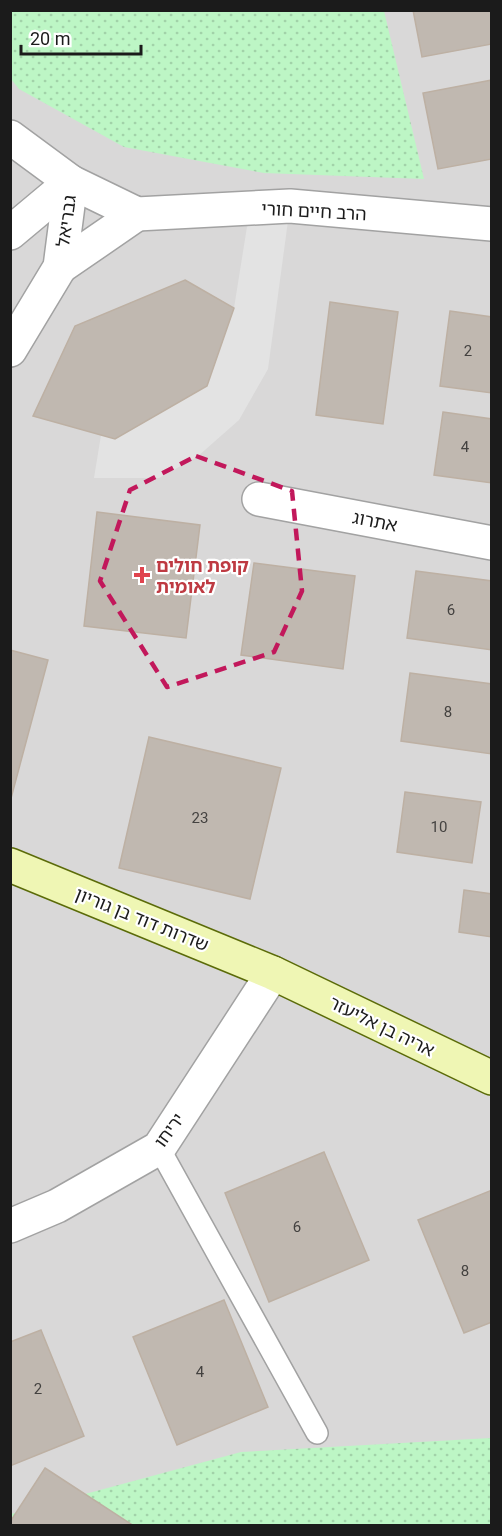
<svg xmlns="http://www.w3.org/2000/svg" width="502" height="1536" viewBox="0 0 502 1536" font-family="Roboto,'Noto Sans Hebrew',sans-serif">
<defs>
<pattern id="park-dots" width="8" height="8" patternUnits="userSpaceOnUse" patternTransform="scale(1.5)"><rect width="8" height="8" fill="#bdf6c5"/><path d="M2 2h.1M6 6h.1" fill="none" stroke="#a2d2a9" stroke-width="1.8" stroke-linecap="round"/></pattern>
</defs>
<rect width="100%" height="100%" fill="#ece9e0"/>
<!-- residential -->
<rect fill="#d9d8d8" x="11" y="11" width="480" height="1514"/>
<!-- park -->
<g fill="url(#park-dots)">
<path d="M10 11H384L424 179 264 173 124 147 19 89 11 79Z"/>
<path d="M491 1438V1525L11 1526V1514L241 1452Z"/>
</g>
<!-- parking -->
<path fill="#e3e3e3" d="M290 206 268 369 239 420 197 457 159 478H94L101 435 115 439 207 385 234 308 250 208Z"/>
<!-- building -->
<g fill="#c0b8b0" stroke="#bdb0a3" stroke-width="1.5">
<path d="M413 10H492V44L422 57Z"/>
<path d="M492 80V159L438 169 423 93Z"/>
<path d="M185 280 234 308 207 386 115 439 33 416 75 326Z"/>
<path d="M330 302 398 312 383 424 316 415Z"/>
<path d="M450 311 492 317V393L440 386Z"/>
<path d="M443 412 492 419V483L434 475Z"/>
<path d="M97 512 200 525 186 638 84 626Z"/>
<path d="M254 563 355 576 343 669 241 655Z"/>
<path d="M416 571 492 581V650L407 638Z"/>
<path d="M10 650 48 660 10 802Z"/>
<path d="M410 673 492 684V754L401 741Z"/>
<path d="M149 737 281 768 250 899 119 868Z"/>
<path d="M405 792 481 802 472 863 397 852Z"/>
<path d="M464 890 492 894V937L459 932Z"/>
<path d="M324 1152 369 1260 269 1302 225 1193Z"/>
<path d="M492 1190V1322L464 1333 418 1220Z"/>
<path d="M224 1300 268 1407 177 1445 133 1337Z"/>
<path d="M41 1330 84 1436 10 1466V1342Z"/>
<path d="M45 1468 134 1526H10V1522Z"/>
</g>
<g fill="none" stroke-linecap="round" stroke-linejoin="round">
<defs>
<path id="lane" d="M159 1148 317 1433"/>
<g id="street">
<path d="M10 137 71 182 137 214 290 206 492 224"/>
<path d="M10 233 71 182"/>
<path d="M60 267 137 214"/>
<path d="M10 350 60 267 71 182"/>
<path d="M259 499 492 543"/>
<path d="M10 1226 57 1206 159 1148 273 973"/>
</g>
<path id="secondary" d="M10 865 273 973 492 1078"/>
</defs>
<!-- lane casing -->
<use href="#lane" stroke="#a2a2a2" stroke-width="24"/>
<!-- street casing -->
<use href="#street" stroke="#a2a2a2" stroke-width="36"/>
<!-- secondary casing -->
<use href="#secondary" stroke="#5b6b09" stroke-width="36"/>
<!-- lane -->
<use href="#lane" stroke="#fff" stroke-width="21"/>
<!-- street -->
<use href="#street" stroke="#fff" stroke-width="33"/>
<!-- secondary -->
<use href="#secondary" stroke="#eff6b4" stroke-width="33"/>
</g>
<!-- marked area -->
<path fill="none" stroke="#c2185b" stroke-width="4.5" stroke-dasharray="12 8" stroke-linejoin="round" d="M196 456 292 491 302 591 274 652 167 687 100 581 130 490Z"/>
<!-- markers -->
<path fill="#e0444e" stroke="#fff" stroke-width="2" d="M139 566h6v6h6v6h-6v6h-6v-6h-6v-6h6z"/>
<g text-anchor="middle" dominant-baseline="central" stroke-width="4.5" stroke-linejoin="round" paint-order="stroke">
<!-- number labels -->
<g font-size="15" fill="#444240">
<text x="468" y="351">2</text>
<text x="465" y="447">4</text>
<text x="451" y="610">6</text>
<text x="448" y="712">8</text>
<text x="200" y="818">23</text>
<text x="439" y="827">10</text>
<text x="297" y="1227">6</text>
<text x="465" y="1271">8</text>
<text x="200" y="1372">4</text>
<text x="38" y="1389">2</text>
</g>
<!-- street labels -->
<g font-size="18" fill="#1b1b1b" stroke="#fff">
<text transform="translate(314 211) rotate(3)">הרב חיים חורי</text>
<text transform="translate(66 221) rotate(-82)">גבריאל</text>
<text transform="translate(375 521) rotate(11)">אתרוג</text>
<text transform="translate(142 919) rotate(22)">שדרות דוד בן גוריון</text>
<text transform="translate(382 1026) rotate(26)">אריה בן אליעזר</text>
<text transform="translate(169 1130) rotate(-54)">יריחו</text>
</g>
<!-- health labels -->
<g font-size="18" font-weight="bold" fill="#be3a42" stroke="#fff" text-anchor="start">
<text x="156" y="565">קופת חולים<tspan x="156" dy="21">לאומית</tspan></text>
</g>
</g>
<!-- border -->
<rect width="502" height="1536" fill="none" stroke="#1b1b1b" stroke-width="24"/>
<!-- scale -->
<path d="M21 45v9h120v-9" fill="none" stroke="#1b1b1b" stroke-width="3"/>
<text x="30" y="45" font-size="18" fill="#1b1b1b" stroke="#ffffff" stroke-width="4.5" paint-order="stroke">20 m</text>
</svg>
